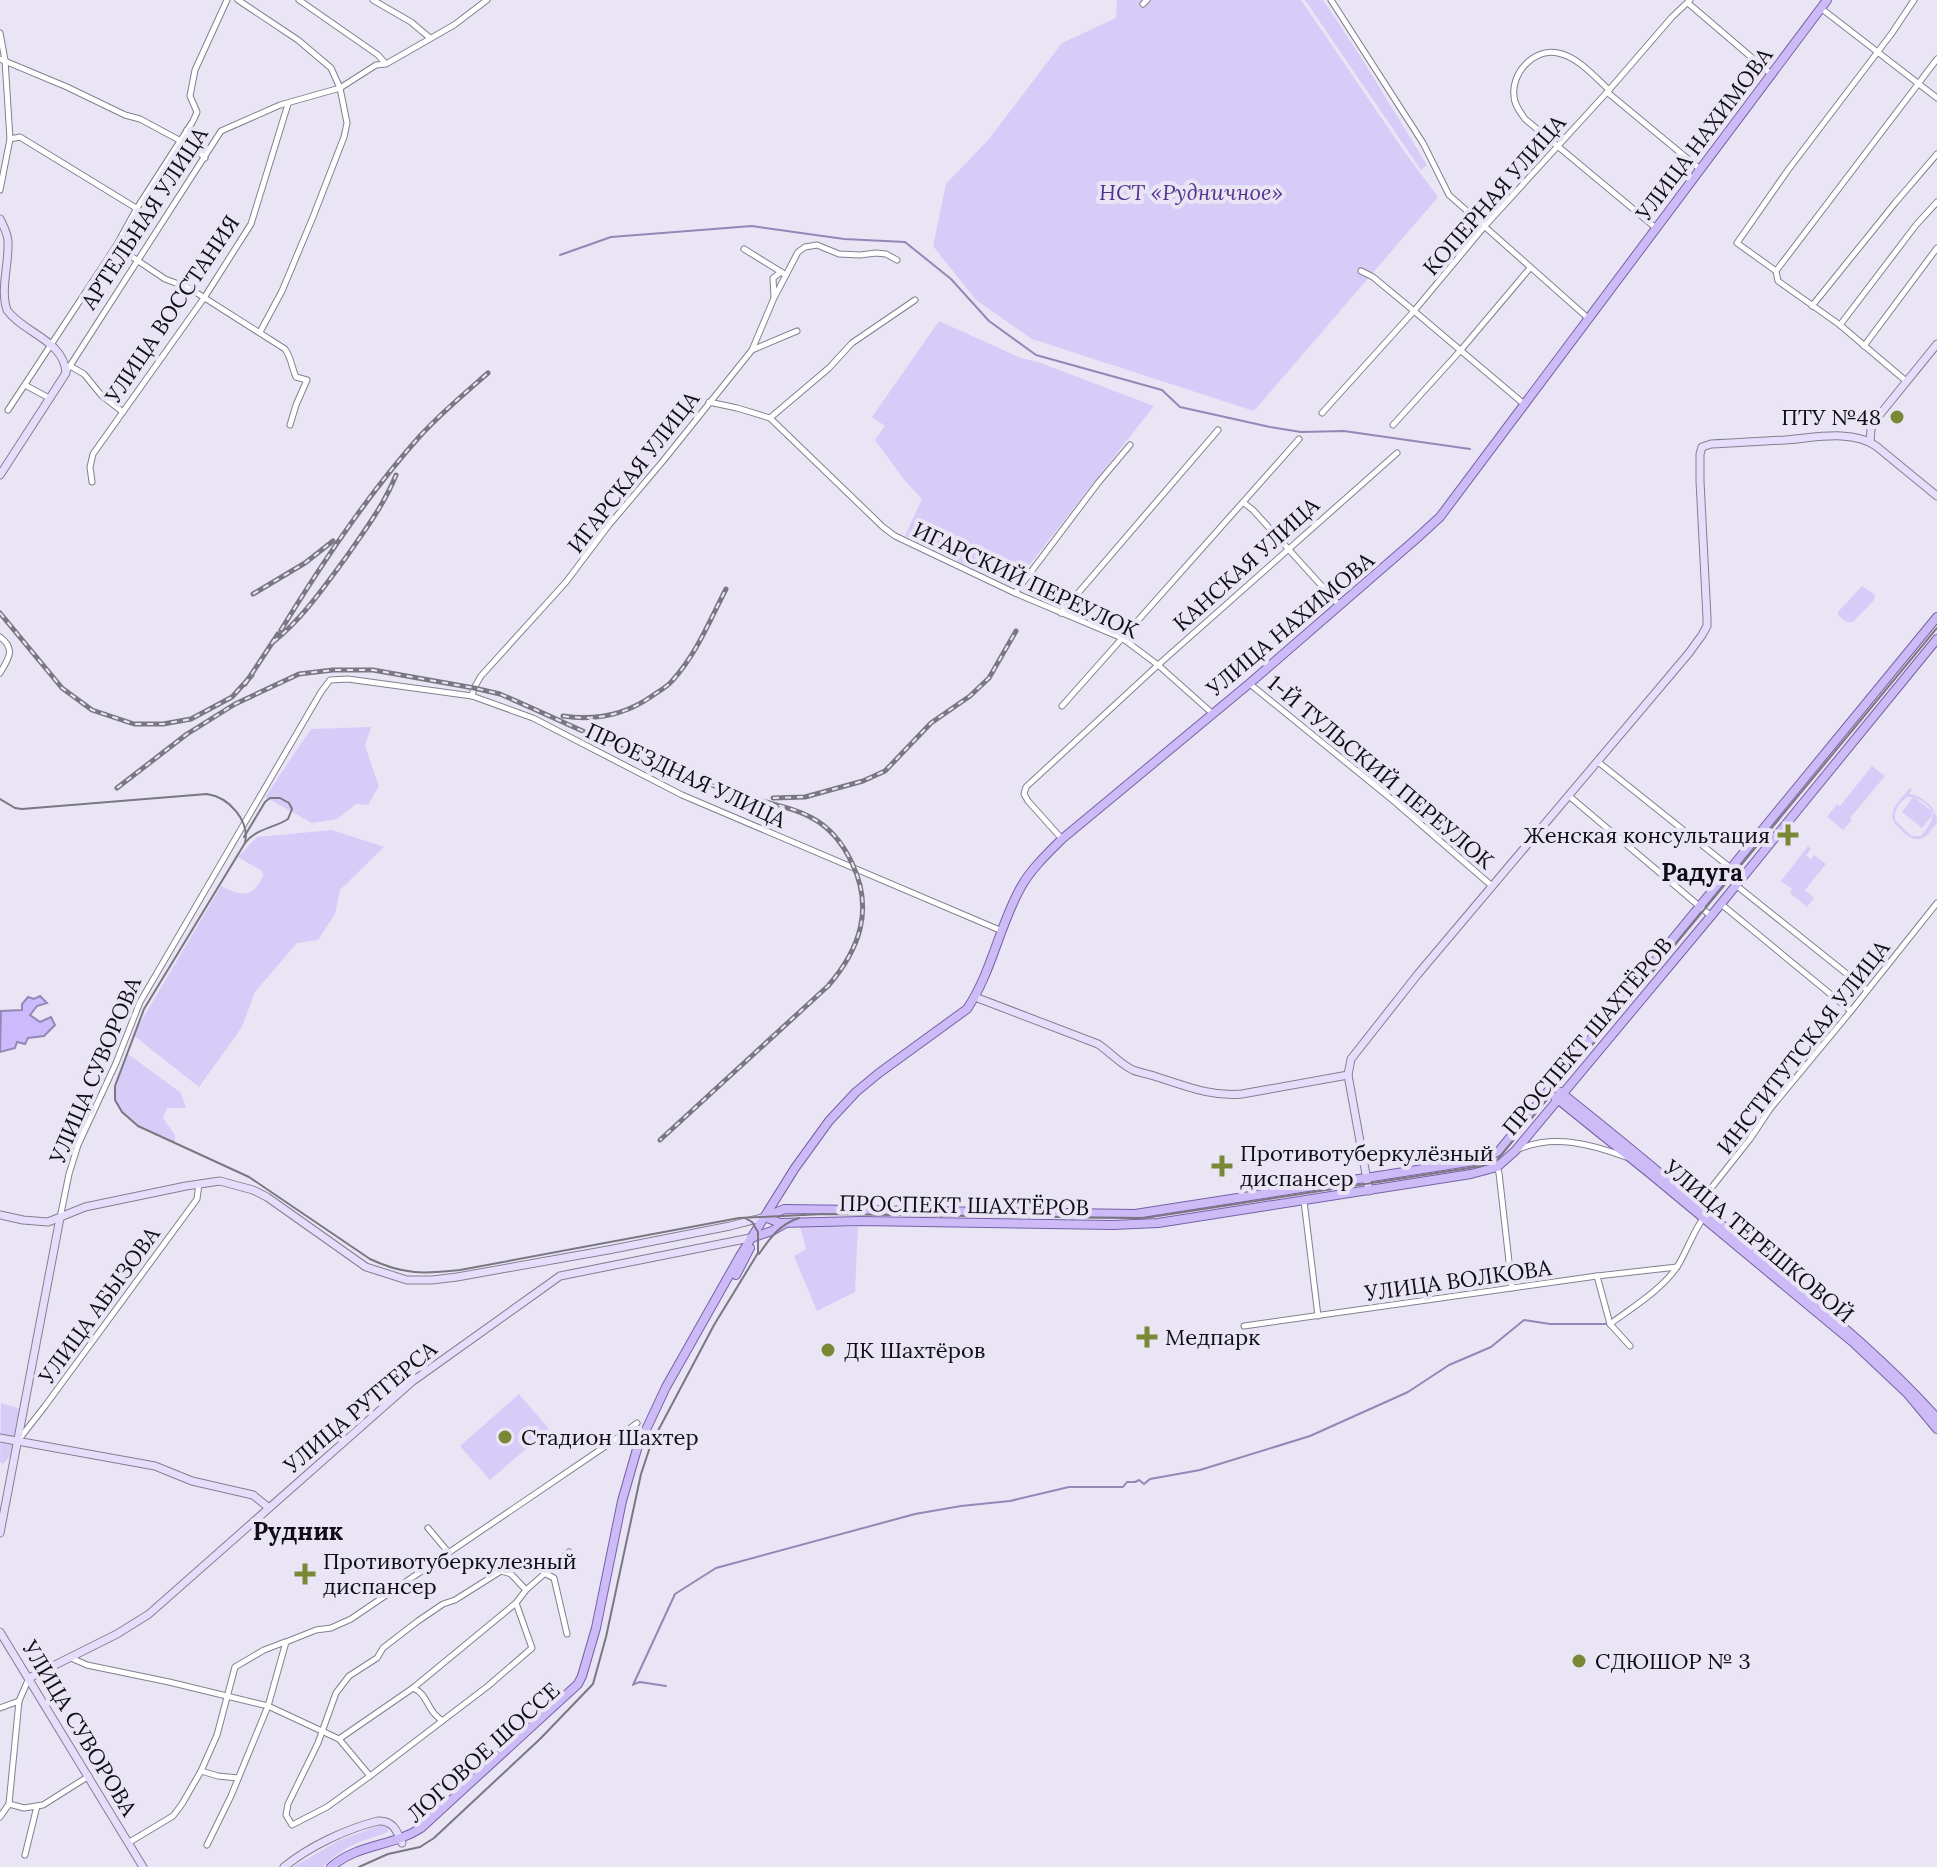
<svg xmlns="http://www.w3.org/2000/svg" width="1937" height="1867" viewBox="0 0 1937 1867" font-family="Lora,serif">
<rect width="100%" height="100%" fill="#e9e5f5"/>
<!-- green -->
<g fill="#d7ccf8" fill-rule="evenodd">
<path d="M1117 0H1301L1406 154 1438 197 1254 411 1032 339 976 300 933 246 946 184 989 139 1062 43 1116 18Z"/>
<path d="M1305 0H1323L1357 51 1427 165 1421 170Z"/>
<path d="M939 321 1021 358 1038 362 1154 406 1012 587 905 536 922 499 905 481 875 440 885 426 872 417Z"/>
<path d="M1862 586 1875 595 1874 600 1853 622H1846L1838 615V612Z"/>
<path d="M371 727 365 746 379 786 368 805 356 804 337 819 312 823 265 797 311 729Z"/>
<path d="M1872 766 1885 776 1850 818 1852 820 1843 830 1827 817 1837 804 1840 806Z"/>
<path d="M1910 788 1912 790 1909 794C1921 795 1937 807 1937 822 1935 827 1931 829 1929 833 1918 846 1906 836 1897 826 1884 813 1901 799 1910 788ZM1908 797H1913L1902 812 1922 828 1934 813 1914 797C1937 807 1937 818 1921 836H1911L1895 820C1893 811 1900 801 1908 797Z"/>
<path d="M332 830 384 847 340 890 335 914 318 940 297 943 255 992 242 1027 199 1087 133 1035 221 886C241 896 252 899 263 876L262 871 238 857 257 837Z"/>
<path d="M1808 846 1811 849 1806 856 1811 859 1814 855 1826 864 1805 890 1814 898 1807 907 1790 893 1792 889 1781 881Z"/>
<path d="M128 1054 181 1093 186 1108H167L163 1118 175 1135V1143C157 1134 118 1120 115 1097 113 1083 122 1066 128 1054Z"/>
<path d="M800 1226 858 1227 855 1292 817 1311 794 1256 806 1249Z"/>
<path d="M519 1394 549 1429 490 1480 460 1446Z"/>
<path d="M1 1403 21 1409 10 1456 3 1464 0 1462Z"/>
<path d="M380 1825 388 1826V1832C361 1842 344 1845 323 1867H293L338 1841Z"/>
</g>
<!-- water -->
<path fill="#ccbbfc" stroke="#9487b6" stroke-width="2" d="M40 996 47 1003 37 1006 30 1015 40 1022 51 1017 55 1025 44 1036 28 1038 25 1044 17 1042 15 1048 0 1052 1 1011 22 1010V1004L28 997 34 999Z"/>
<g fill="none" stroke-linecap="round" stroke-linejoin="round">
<!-- stream -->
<g stroke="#9487b6" stroke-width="2">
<path d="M560 255 611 237 752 226 844 239 905 242 951 279 989 321 1036 355 1162 390 1180 407 1270 427 1301 432 1344 431 1470 449"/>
<path d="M634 1684 640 1682 666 1686"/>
<path d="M633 1685 675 1594 716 1568 915 1514 961 1506 1010 1501 1069 1487H1123L1127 1482H1135L1139 1480 1144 1484 1150 1479 1200 1470 1310 1436 1408 1392 1449 1365 1491 1347 1524 1320 1550 1324H1609"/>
</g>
<defs>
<g id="street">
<path d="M238 0 298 40 331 68 340 88 347 123 344 137 313 217 282 291 260 332"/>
<path d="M299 0 378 55 385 63"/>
<path d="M373 0 411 22 430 38"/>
<path d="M1331 0 1423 143 1449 195 1589 319"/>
<path d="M1688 3 1771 74"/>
<path d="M1143 4 1147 0"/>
<path d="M1822 9 1937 98"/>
<path d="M0 33 5 60 10 139 0 190"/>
<path d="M0 59 67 87 125 115 140 119 181 141"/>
<path d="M1609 90C1594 76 1578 57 1558 53 1534 48 1511 73 1514 96 1514 104 1520 112 1525 119L1656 228"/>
<path d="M1607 92 1700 169"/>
<path d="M187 130 191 145 205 158"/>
<path d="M10 139 20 137 136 208"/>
<path d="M116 246 165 279 189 288 285 349C291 357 292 368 296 377L307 380 296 405 290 425"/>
<path d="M744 249 786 275"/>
<path d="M1361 271 1373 277 1414 311 1524 404"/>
<path d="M1776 271 1937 59"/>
<path d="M774 297 773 278 781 272"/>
<path d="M1812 306 1895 203 1937 154"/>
<path d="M1840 325 1916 225 1937 202"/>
<path d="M1864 346 1937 248"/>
<path d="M752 350 797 331"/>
<path d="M70 366 84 374 102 396 123 412"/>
<path d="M66 372 221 131 280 105 340 88 376 65 386 64 454 25 487 0"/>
<path d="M1906 381 1840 325 1778 281 1776 271 1737 243 1788 170 1892 33 1914 0"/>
<path d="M25 385 49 398"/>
<path d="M709 402 737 408 770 418 883 527 895 536 1015 593 1122 638 1158 665 1212 713"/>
<path d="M8 410 116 246 137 208 193 121 197 112 190 96 195 70 227 0"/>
<path d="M1322 413 1414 311 1484 227 1609 90 1672 17 1690 0"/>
<path d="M770 418 829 368 852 343 915 300"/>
<path d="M1393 425 1460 351 1530 268"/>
<path d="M92 482 90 467 93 454 204 298 251 224 288 104"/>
<path d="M1244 503 1253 510 1339 605"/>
<path d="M1015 593 1098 483 1130 445"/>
<path d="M1061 613 1218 430"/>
<path d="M0 637C16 649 9 658 0 673"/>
<path d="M1250 684 1395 802 1492 886"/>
<path d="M472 696 474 688 481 676 566 582 609 525 663 461 752 350 774 298 798 252 805 247 817 245 839 254 860 255 876 253 886 254 897 260"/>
<path d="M1062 706 1299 439"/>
<path d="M1597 761 1742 877"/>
<path d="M1569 796 1711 916"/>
<path d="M1062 839 1028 801 1024 794 1026 787 1158 665 1397 453"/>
<path d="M1737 886 1867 990"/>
<path d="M1721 904 1851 1011"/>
<path d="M1519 1149C1554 1134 1591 1144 1626 1157"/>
<path d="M1497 1167 1499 1173 1512 1288"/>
<path d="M1304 1201 1318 1316"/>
<path d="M1697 1206 1750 1139 1770 1109 1851 1011 1937 903"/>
<path d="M60 1218 69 1174 78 1145 116 1063 140 1002 321 692 330 680 348 679 472 696 533 718 682 795 1002 931"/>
<path d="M1597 1276 1610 1324"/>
<path d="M1244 1326 1597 1276 1677 1267"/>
<path d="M1630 1346 1610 1324C1633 1307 1661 1290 1677 1267 1687 1251 1693 1232 1704 1217"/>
<path d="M20 1438 45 1406 197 1199 199 1184"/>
<path d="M428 1528 449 1553"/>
<path d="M546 1574 554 1578 567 1634"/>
<path d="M526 1590 511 1574 501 1571 455 1600 443 1604 418 1621 383 1648 377 1658 349 1676 336 1693 318 1743 288 1804 286 1815 292 1825 327 1807 370 1776 488 1686 532 1648 516 1603 526 1590 569 1552"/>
<path d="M71 1658 87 1665 169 1682 268 1706 339 1739 370 1776"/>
<path d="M413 1688C425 1693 426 1703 433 1712 434 1714 440 1719 442 1721"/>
<path d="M0 1708 19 1701 29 1678"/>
<path d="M339 1739 413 1688 516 1603"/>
<path d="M201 1771 218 1776 238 1778"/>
<path d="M9 1804 24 1808 43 1805 89 1776"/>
<path d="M0 1817 9 1804 19 1701"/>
<path d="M128 1843 173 1816 182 1804 201 1771 217 1735 235 1667 264 1650 285 1642"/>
<path d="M207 1845 231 1796 268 1706 286 1642 316 1630 331 1628 351 1619 616 1439 637 1423"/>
<path d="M25 1855 37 1806"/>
</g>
<g id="secondary">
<path d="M0 219C4 227 8 234 8 242 9 264 0 290 7 310 23 333 64 340 66 373L0 475"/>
<path d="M1870 442 1871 429 1877 418 1937 344"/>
<path d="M975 997 1098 1044C1110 1052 1120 1064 1133 1070 1140 1073 1149 1074 1157 1077 1186 1086 1211 1097 1242 1094L1348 1075"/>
<path d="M1369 1191 1348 1075 1351 1059 1418 974 1689 653 1702 635 1707 626V618L1700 481V454L1702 447 1711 444C1735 443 1760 441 1785 440 1814 438 1851 429 1876 446L1937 496"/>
<path d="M0 1215 23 1220 48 1222 85 1207 186 1186 220 1181 253 1190 267 1197 366 1267 407 1280H432L457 1277 608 1250 730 1226 765 1217"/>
<path d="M0 1438 155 1466 192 1481 253 1495 269 1508"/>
<path d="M0 1533 60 1218"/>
<path d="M0 1632 143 1867"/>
<path d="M29 1678 117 1634 149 1614 413 1381 560 1276 750 1238"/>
<path d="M284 1867C310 1846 346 1829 378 1821 393 1820 397 1831 402 1843"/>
</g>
<g id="primary">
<path d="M1560 1092C1630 1147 1698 1205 1766 1262 1826 1312 1885 1360 1937 1418"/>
<path d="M1555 1097 1653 1176 1855 1344 1907 1393 1937 1429"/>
<path d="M765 1217 780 1223 861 1221 1113 1225 1158 1223 1471 1174 1497 1167 1515 1151 1711 916 1937 639"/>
<path d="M766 1217 784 1209 1135 1214 1468 1162 1483 1159 1499 1151 1937 617"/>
<path d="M751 1238 772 1231 786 1223"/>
<path d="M736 1275 750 1248"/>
<path d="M331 1867C359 1843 392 1847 421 1828L578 1684 582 1676 596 1628 622 1501 637 1449 666 1387 740 1256 795 1168 829 1121 856 1092 879 1073 967 1009C992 972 999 926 1021 887 1031 869 1047 854 1062 839L1250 683 1416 539 1440 517 1827 0"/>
</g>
</defs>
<!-- street casing -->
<use href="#street" stroke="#83808e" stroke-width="7"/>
<!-- secondary casing -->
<use href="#secondary" stroke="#83808e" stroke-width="9"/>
<!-- primary casing -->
<use href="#primary" stroke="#7561a6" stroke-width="10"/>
<!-- street -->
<use href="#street" stroke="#fff" stroke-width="5"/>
<!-- secondary -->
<use href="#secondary" stroke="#e6ddfc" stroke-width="7"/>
<!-- primary -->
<use href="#primary" stroke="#cdbbf8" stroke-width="8"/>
<!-- tram -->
<g stroke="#7a7782" stroke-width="2">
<path d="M0 799 15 808 22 809 207 794C229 797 250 821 245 843L144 1009 115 1086V1100L122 1112 138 1126 249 1177 370 1259C404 1275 424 1274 460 1270L739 1218 824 1214 1145 1218 1482 1166 1497 1160 1937 628"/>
<path d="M244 837 265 802 270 798H280L289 803 292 809 288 819C272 829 257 828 245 843"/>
<path d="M759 1254C770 1238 780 1224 799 1218"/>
<path d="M359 1867 388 1854 420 1847 434 1838 540 1739 593 1684 606 1637 641 1474 651 1444 714 1325 758 1253V1232L752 1222 745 1218"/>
</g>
<defs>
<g id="rail">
<path d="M253 594 305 563 333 541"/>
<path d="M0 613 62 688 92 710 134 724H163L191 719 232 697 252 675"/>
<path d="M281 630C322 563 368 494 420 436 441 413 465 393 488 373"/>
<path d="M273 642C303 618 324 587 347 556 365 530 384 505 396 475"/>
<path d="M245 684 278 634"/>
<path d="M563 716C596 721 625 715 652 696 659 691 667 687 672 681 696 655 710 620 726 589"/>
<path d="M117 788 187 734 235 704 299 674 333 670H373L474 688 500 694C562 721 622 750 685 775 711 786 739 794 766 802 781 806 799 810 812 818 831 828 843 844 852 863 874 909 860 949 828 986L660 1140"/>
<path d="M773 798 805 797 863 781 885 771 931 723 970 696 989 678 1016 631"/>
</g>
</defs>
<!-- rail casing -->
<use href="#rail" stroke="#7a7782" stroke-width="5"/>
<!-- rail -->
<use href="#rail" stroke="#e9e5f5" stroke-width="2" stroke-dasharray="6" stroke-linecap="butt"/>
</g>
<!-- markers -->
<g fill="#7a8734" stroke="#e9e5f5" stroke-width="3">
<circle cx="1897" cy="417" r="8"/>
<path d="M1784 823h8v8h8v8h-8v8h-8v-8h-8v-8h8z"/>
<path d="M1218 1154h8v8h8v8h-8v8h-8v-8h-8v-8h8z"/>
<path d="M1143 1325h8v8h8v8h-8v8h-8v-8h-8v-8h8z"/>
<circle cx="828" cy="1350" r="8"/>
<circle cx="505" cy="1437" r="8"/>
<path d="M301 1562h8v8h8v8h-8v8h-8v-8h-8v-8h8z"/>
<circle cx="1579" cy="1661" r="8"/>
</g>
<g text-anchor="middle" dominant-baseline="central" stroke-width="8" stroke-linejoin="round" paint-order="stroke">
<!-- street labels -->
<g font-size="22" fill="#100e14" stroke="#e9e5f5">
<text transform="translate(1704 134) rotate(-53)">УЛИЦА НАХИМОВА</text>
<text transform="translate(1494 195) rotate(-49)">КОПЕРНАЯ УЛИЦА</text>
<text transform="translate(144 218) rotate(-57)">АРТЕЛЬНАЯ УЛИЦА</text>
<text transform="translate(172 309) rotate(-56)">УЛИЦА ВОССТАНИЯ</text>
<text transform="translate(633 472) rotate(-52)">ИГАРСКАЯ УЛИЦА</text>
<text transform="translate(1246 564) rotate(-42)">КАНСКАЯ УЛИЦА</text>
<text transform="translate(1026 580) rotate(25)">ИГАРСКИЙ ПЕРЕУЛОК</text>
<text transform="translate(1290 624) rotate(-40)">УЛИЦА НАХИМОВА</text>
<text transform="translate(1381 772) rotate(40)">1-Й ТУЛЬСКИЙ ПЕРЕУЛОК</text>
<text transform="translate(686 775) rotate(25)">ПРОЕЗДНАЯ УЛИЦА</text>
<text transform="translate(1587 1036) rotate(-50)">ПРОСПЕКТ ШАХТЁРОВ</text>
<text transform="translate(1803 1047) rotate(-52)">ИНСТИТУТСКАЯ УЛИЦА</text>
<text transform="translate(95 1070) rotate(-67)">УЛИЦА СУВОРОВА</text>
<text transform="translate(964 1205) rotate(1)">ПРОСПЕКТ ШАХТЁРОВ</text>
<text transform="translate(1759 1241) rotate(40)">УЛИЦА ТЕРЕШКОВОЙ</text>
<text transform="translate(1458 1280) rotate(-8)">УЛИЦА ВОЛКОВА</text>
<text transform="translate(99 1305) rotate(-54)">УЛИЦА АБЫЗОВА</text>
<text transform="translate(360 1407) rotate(-40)">УЛИЦА РУТГЕРСА</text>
<text transform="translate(80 1728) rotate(59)">УЛИЦА СУВОРОВА</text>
<text transform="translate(483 1752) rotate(-42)">ЛОГОВОЕ ШОССЕ</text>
</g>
<!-- park labels -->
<g font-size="22" font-style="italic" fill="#55348f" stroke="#e9e5f5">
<text x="1191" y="192">НСТ «Рудничное»</text>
</g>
<!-- poi labels -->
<g font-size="22" fill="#100e14" stroke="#e9e5f5" text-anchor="start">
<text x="1881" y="417" text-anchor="end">ПТУ №48</text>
<text x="1770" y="835" text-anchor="end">Женская консультация</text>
<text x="1240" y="1153">Противотуберкулёзный<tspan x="1240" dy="25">диспансер</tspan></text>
<text x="1165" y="1337">Медпарк</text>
<text x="844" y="1350">ДК Шахтёров</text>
<text x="521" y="1437">Стадион Шахтер</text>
<text x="323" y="1561">Противотуберкулезный<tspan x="323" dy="25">диспансер</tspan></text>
<text x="1595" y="1661">СДЮШОР № 3</text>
</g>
<!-- neighbourhood labels -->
<g font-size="24" font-weight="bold" fill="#100e14" stroke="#e9e5f5">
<text x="1702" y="872">Радуга</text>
<text x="298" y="1531">Рудник</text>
</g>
</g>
</svg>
